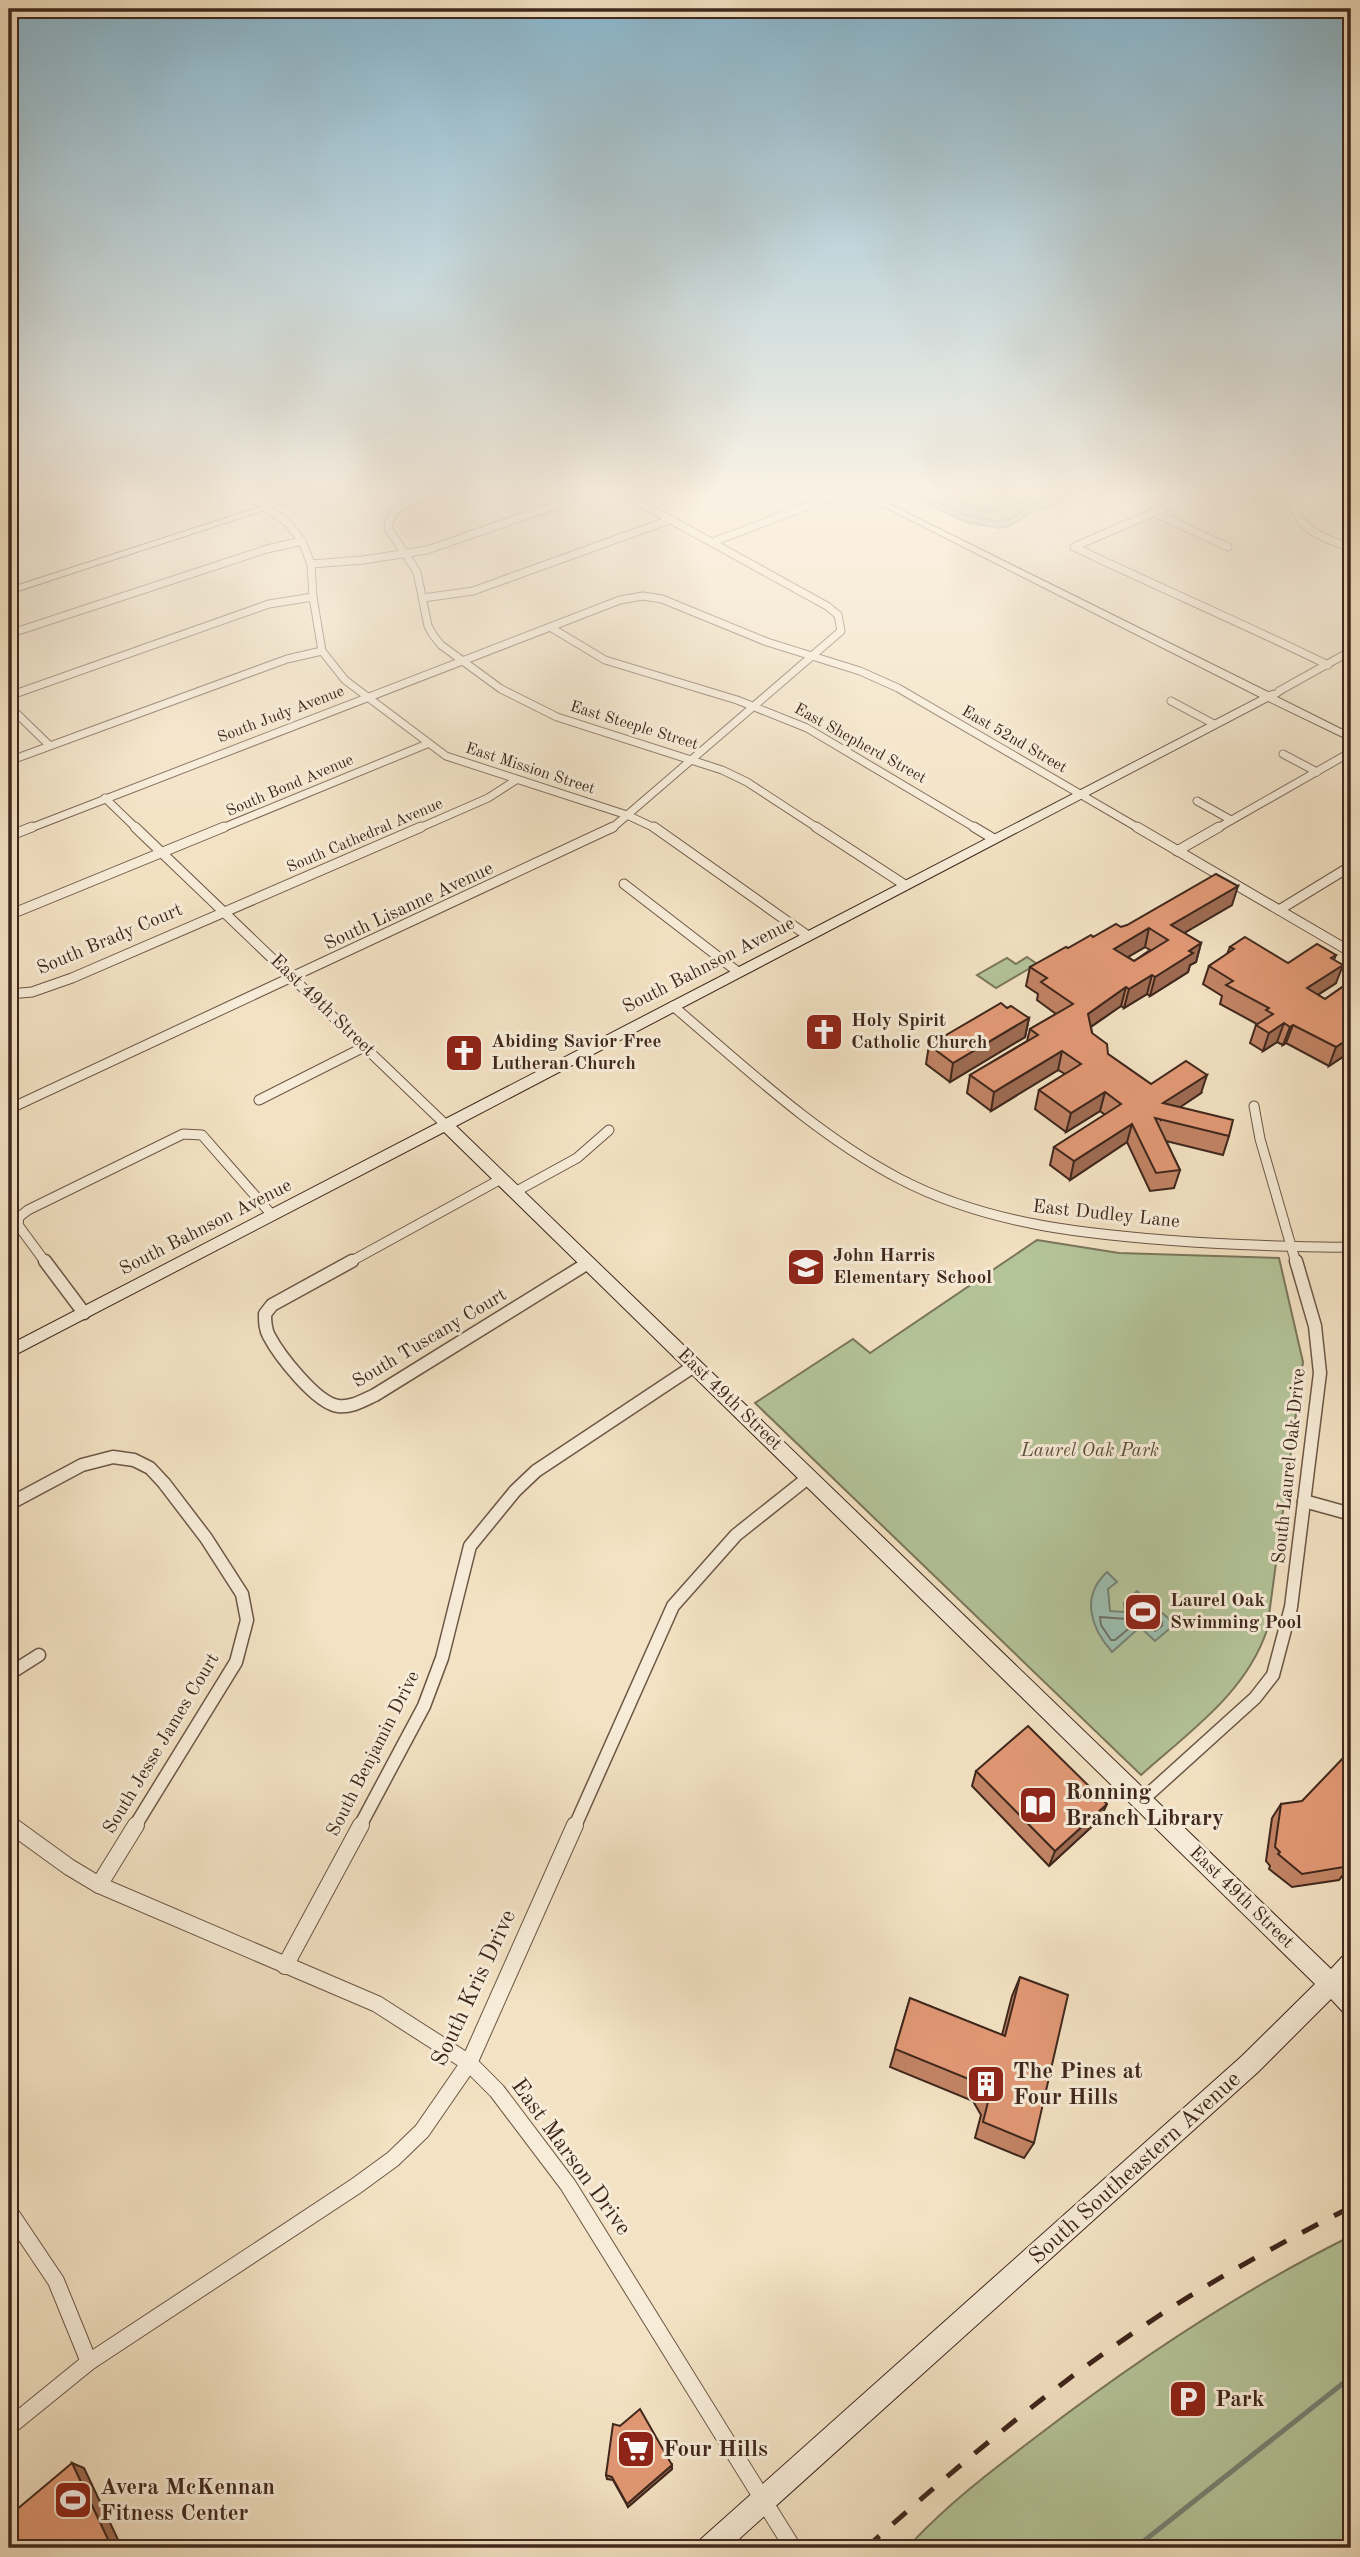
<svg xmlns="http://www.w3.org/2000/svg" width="1360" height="2557" viewBox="0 0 1360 2557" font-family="'Old Standard TT',serif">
<rect width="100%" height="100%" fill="#f3e2c3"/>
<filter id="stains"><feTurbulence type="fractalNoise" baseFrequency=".00286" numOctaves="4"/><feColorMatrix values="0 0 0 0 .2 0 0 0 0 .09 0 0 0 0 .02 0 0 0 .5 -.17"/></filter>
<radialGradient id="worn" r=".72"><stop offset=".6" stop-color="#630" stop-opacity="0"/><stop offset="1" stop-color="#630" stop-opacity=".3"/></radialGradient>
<!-- green -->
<g fill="#b4c499" stroke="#7a765b" stroke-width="2">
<path d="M1027 957 1037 964 996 988 977 975 1007 958 1016 964Z"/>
<path d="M1037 1240 1119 1253 1279 1258 1303 1362 1267 1630C1246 1693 1189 1732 1141 1775L755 1403 853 1339 870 1353Z"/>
<path d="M1351 2236V2548H907C945 2506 991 2471 1036 2437 1135 2361 1240 2291 1351 2236Z"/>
</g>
<!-- water -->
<g fill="#9cbeaf" stroke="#778275" stroke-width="2">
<path d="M907 494H1081L1030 513 1010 526 999 528 966 522Z"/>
<path d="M1107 1572 1117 1582 1108 1589 1110 1611 1125 1612 1124 1603 1137 1591 1175 1624 1155 1641 1140 1627 1112 1652C1091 1628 1080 1597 1107 1572Z"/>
</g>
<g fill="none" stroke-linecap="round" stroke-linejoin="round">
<!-- shore -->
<g stroke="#6e7266" stroke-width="2">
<path d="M922 494 968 516 999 521 1008 520 1027 507 1060 494"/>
<path d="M944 494C990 516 991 517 1036 494"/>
<path d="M1138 1601 1162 1622V1626L1155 1631 1144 1622 1138 1621 1115 1640H1111L1101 1625 1100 1617 1127 1619 1132 1605Z"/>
</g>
<!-- stream -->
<path stroke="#778275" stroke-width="5" d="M1135 2548 1351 2377"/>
<defs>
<g id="street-far3">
<path d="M246 494 287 522 302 541 311 564 313 597 322 651 345 680 446 756 627 815 657 829"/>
<path d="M430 494C412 501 390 505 388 528L417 572 428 626 433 635 441 645 501 689 557 717 722 770 747 782 819 829"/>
<path d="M1196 494 1074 547C1158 587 1244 624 1328 665"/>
<path d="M1291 494C1296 531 1320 536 1351 548"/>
<path d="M9 508 59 494"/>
<path d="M1152 512 1228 547"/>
<path d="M713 542 839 494"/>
<path d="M311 564 363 560 427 550 588 494"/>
<path d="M423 598 473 591 672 519"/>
<path d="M550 627 605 660 737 700 807 728 977 829"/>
<path d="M9 634 267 549 302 541"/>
<path d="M1279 691 1351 651"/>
<path d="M9 696 269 604 313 597"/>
<path d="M1171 701 1214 724"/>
<path d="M9 706 49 745"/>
<path d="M1283 754 1317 772"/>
<path d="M9 761 287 659 322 651"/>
<path d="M105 798 137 829"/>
<path d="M1197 801 1231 820"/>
<path d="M28 829 620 600 643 596 662 599 767 642 860 671 898 688 1140 829"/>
<path d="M220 829 427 744"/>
<path d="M417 829 488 798 516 780"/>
<path d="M611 829 841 631 838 615 827 606 624 494"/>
<path d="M1216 829 1351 752"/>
</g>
<g id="street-far2">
<path d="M135 827 446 1125"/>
<path d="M654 827 808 936"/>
<path d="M816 827 905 885"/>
<path d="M974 827 994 839"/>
<path d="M1137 827 1351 952"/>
<path d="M9 836 32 827"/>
<path d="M1177 851 1219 827"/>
<path d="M624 884 738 972"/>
<path d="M1279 910 1351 866"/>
<path d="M9 915 224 827"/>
<path d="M9 994 32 992 72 978 421 827"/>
<path d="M673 1006C745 1067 816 1135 900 1179 990 1226 1092 1235 1192 1242 1245 1245 1298 1248 1351 1247"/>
<path d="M259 1100 364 1047"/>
<path d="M1254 1106 1260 1139 1296 1263"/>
<path d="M9 1109 613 827"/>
<path d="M515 1192 577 1158 609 1130"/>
<path d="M46 1263 18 1225 19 1217 28 1210 183 1134 202 1135 272 1215"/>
<path d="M348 1263 501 1179"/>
</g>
<g id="street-far1">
<path d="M45 1261 84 1313"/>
<path d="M352 1261 272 1305 265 1314C265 1322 265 1329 269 1336 279 1355 316 1403 338 1406 351 1408 364 1400 375 1395L588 1263"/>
<path d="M1304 1501 1351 1514"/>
<path d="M9 1504 82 1465 113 1457 134 1460 150 1468 164 1483 206 1538 242 1594 247 1620 236 1662 135 1826"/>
<path d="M9 1674 39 1655"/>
<path d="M1141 1801 1255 1698 1273 1675 1291 1607 1320 1373 1315 1326 1296 1261"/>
<path d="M9 1823 14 1826"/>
<path d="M360 1826 424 1706 442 1658 470 1546 515 1491 536 1471 694 1366"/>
<path d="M575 1826 673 1606 736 1535 809 1477"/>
</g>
<g id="street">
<path d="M11 1825 69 1867 99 1885 377 2004 469 2063 497 2091 568 2185 793 2548"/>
<path d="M99 1885 136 1825"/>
<path d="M285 1966 361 1825"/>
<path d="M9 2211 56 2281 89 2362"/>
<path d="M9 2427 89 2362 356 2186 393 2159 422 2131 469 2063 575 1825"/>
</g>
<g id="secondary">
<path d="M300 494H313L9 594V588Z"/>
<path d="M859 494H869L1268 692 1283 689V693L1277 697 1351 734V741L1268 701 456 1126 1331 1969 1343 1956 1351 1953V1979L1346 1984 1351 1989V2015L1343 2012 1331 1999 1258 2072 729 2548H697L701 2539 1242 2056 1315 1984 444 1132 9 1358V1345L1260 697Z"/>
</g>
</defs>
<!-- street-far3 casing -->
<use href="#street-far3" stroke="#6c5646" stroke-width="9"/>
<!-- street-far2 casing -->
<use href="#street-far2" stroke="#6c5646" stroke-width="11"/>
<!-- street-far1 casing -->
<use href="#street-far1" stroke="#6c5646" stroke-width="15"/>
<!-- street casing -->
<use href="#street" stroke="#6c5646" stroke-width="18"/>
<!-- secondary casing -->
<use href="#secondary" stroke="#3f271d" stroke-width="2"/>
<!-- street-far3 -->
<use href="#street-far3" stroke="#f7ecd8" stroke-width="7"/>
<!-- street-far2 -->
<use href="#street-far2" stroke="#f7ecd8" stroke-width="9"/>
<!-- street-far1 -->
<use href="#street-far1" stroke="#f7ecd8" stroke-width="12"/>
<!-- street -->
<use href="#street" stroke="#f7ecd8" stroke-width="16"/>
<!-- secondary -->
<use href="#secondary" fill="#f7ecd8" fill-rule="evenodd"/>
<!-- rail -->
<path stroke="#3f271d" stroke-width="5" stroke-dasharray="18 18" stroke-linecap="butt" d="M866 2548C958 2465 1053 2385 1157 2317 1219 2276 1285 2241 1351 2207"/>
</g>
<!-- wall -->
<g fill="#c28465" stroke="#3f271d" stroke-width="2" fill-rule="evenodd">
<path d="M1232 905 1184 933 1201 943 1196 962 1190 965 1188 972 1150 996 1147 994 1124 1008 1121 1006 1091 1027 1092 1033 1108 1054 1151 1084 1201 1093 1180 1107 1229 1136 1223 1155 1166 1141 1180 1170 1174 1188 1150 1191 1127 1142 1070 1180 1050 1165 1054 1147 1105 1115 1100 1111 1066 1132 1035 1109 1039 1090 1065 1074 1058 1070 991 1111 967 1093 970 1075 1027 1041 1030 1029 1056 1014 1037 1000 1038 994 1026 986 1030 967 1093 937 1121 927ZM1145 947 1150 950 1134 961 1128 957Z"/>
<path d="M1230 947 1288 963 1336 955 1334 960 1336 983 1318 995 1325 999 1351 981V1056L1347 1054 1329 1066 1286 1043 1283 1045 1277 1042 1263 1051 1250 1043 1256 1025 1257 1024 1220 1004 1222 996 1203 984 1209 966 1227 954Z"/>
<path d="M1007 1008 1029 1018 1025 1037 950 1082 926 1064 929 1045Z"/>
<path d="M976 1771 1100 1819 1049 1866 972 1786Z"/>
<path d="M1281 1804 1350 1866 1339 1880 1292 1887 1269 1869 1270 1866 1266 1861 1272 1818Z"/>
<path d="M1020 1977 1034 2143 1024 2158 975 2138 981 2115 973 2101 890 2067 910 1998 1002 2035 1012 1996Z"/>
<path d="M620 2426 672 2465V2469L628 2507 613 2480 607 2479 606 2475Z"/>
</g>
<!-- shaded-wall -->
<g fill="#9e6b52" stroke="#3f271d" stroke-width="2">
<path d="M1238 886 1232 905 1167 943 1171 925Z"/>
<path d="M1149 928 1145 947 1109 968 1114 949Z"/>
<path d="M1201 943 1196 962 1190 965 1188 972 1150 996 1155 977 1189 951Z"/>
<path d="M1343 965 1336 983 1300 1006 1307 988Z"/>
<path d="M1152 975 1147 994 1124 1008 1129 989Z"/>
<path d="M1126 987 1121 1006 1083 1032 1088 1014Z"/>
<path d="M1029 1018 1025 1037 950 1082 953 1063Z"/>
<path d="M1284 1023 1277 1042 1263 1051 1269 1033Z"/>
<path d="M1293 1025 1286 1043 1283 1045 1290 1027Z"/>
<path d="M1351 1037V1043L1347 1054 1329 1066 1336 1047Z"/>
<path d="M1062 1051 1058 1070 991 1111 994 1092Z"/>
<path d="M1207 1075 1201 1093 1161 1120 1163 1103Z"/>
<path d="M1105 1092 1100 1111 1066 1132 1071 1113Z"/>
<path d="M1132 1124 1127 1142 1070 1180 1074 1161Z"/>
<path d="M1107 1804 1100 1819 1049 1866 1055 1851Z"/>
<path d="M72 2463 84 2468 122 2548H112Z"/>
<path d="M672 2465V2469L628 2507 627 2504Z"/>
</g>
<!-- building -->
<g fill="#e29975" stroke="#3f271d" stroke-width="2" fill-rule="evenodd">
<path d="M1216 874 1238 886 1171 925 1201 943 1189 951 1193 953 1155 977 1152 975 1129 989 1126 987 1088 1014 1092 1033 1107 1044 1108 1054 1151 1084 1186 1061 1207 1075 1163 1103 1233 1120 1229 1136 1155 1118 1180 1170 1156 1173 1132 1124 1074 1161 1054 1147 1121 1104 1105 1092 1071 1113 1039 1090 1081 1064 1062 1051 994 1092 970 1075 1038 1035 1030 1029 1073 1004 1041 982 1047 978 1030 967 1066 947 1068 948 1091 935 1093 937 1116 924 1121 927 1127 925ZM1149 928 1168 940 1134 961 1114 949Z"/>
<path d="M1245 937 1288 963 1317 944 1336 955 1331 958 1343 965 1307 988 1325 999 1351 981V1037L1336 1047 1293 1025 1290 1027 1284 1023 1269 1033 1256 1025 1273 1014 1266 1010 1269 1008 1226 985 1233 981 1209 966 1234 949 1230 947Z"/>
<path d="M1001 1003 1007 1008 1011 1006 1029 1018 953 1063 929 1045Z"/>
<path d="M1028 1726 1107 1804 1055 1851 976 1771Z"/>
<path d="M1346 1755 1351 1760V1854L1350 1866 1302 1874 1278 1854 1280 1852 1275 1847 1281 1804 1302 1801Z"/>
<path d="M1020 1977 1068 1995 1034 2143 983 2122 989 2098 981 2084 895 2049 910 1998 1005 2036Z"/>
<path d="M640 2409 672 2465 627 2504 612 2477 606 2475 613 2424 620 2426Z"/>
<path d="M72 2463 112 2548H9V2516Z"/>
</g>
<!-- sky -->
<linearGradient id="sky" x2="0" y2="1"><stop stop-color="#89b8d1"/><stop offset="0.58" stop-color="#faf2e4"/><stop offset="1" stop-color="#faf2e4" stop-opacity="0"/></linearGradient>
<rect width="1360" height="851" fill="url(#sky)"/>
<!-- icons -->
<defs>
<symbol id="church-square" viewBox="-11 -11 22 22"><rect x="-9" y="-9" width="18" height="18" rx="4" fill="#8f2418" stroke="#f7ecd8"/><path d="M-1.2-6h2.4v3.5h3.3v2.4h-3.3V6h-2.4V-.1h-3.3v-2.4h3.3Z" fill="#fff"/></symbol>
<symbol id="school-square" viewBox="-11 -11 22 22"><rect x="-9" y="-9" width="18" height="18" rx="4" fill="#8f2418" stroke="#f7ecd8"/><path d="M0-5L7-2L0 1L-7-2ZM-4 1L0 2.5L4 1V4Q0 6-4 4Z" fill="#fff"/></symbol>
<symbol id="stadium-square" viewBox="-11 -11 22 22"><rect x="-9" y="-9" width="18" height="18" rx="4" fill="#8f2418" stroke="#f7ecd8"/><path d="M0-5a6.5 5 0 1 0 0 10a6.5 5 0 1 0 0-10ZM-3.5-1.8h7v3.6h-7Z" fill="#fff"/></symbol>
<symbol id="library-square" viewBox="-11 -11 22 22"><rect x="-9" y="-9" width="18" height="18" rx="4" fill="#8f2418" stroke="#f7ecd8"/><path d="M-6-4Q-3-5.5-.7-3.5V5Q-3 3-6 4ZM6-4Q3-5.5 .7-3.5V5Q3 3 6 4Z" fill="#fff"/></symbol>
<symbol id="building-square" viewBox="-11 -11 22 22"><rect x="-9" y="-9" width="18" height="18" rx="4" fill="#8f2418" stroke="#f7ecd8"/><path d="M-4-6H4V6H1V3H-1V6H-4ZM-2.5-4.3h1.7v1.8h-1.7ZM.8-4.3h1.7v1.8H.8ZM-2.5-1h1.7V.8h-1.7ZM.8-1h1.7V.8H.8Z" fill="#fff"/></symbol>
<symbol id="parking-square" viewBox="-11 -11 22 22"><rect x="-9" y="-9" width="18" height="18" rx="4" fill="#8f2418" stroke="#f7ecd8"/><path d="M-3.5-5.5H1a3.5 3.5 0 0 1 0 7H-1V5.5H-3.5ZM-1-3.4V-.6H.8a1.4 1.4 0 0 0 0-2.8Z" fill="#fff"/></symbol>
<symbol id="supermarket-square" viewBox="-11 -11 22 22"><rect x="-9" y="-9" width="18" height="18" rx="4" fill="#8f2418" stroke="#f7ecd8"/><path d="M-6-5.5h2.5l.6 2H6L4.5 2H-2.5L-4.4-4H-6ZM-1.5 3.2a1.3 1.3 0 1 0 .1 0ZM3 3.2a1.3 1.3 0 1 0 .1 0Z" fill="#fff"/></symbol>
</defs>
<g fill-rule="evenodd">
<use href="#church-square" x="802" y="1010" width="44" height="44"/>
<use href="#church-square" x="442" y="1031" width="44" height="44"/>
<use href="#school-square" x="784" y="1245" width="44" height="44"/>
<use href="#stadium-square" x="1121" y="1590" width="44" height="44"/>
<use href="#library-square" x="1016" y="1783" width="44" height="44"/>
<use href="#building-square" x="964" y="2062" width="44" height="44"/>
<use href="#parking-square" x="1166" y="2377" width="44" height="44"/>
<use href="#supermarket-square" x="614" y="2427" width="44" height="44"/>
<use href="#stadium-square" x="51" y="2478" width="44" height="44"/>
</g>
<g text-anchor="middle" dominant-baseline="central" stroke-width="6" stroke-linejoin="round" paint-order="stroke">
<!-- far-street labels -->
<g font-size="16" fill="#3f271d" stroke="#f7ecd8">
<text transform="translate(281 715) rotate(-21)">South Judy Avenue</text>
<text transform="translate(634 726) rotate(17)">East Steeple Street</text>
<text transform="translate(1014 740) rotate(30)">East 52nd Street</text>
<text transform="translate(860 744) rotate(29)">East Shepherd Street</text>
<text transform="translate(530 769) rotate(18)">East Mission Street</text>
<text transform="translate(290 786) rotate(-23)">South Bond Avenue</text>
<text transform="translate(365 836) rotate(-23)">South Cathedral Avenue</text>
</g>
<!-- street labels -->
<g font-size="19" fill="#3f271d" stroke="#f7ecd8">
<text transform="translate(409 907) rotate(-25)">South Lisanne Avenue</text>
<text transform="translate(110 940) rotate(-23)">South Brady Court</text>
<text transform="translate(709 966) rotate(-27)">South Bahnson Avenue</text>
<text transform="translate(322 1006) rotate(44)">East 49th Street</text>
<text transform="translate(1106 1215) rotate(6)">East Dudley Lane</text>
<text transform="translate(206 1228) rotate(-27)">South Bahnson Avenue</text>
<text transform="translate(430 1339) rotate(-31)">South Tuscany Court</text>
<text transform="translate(729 1400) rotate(44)">East 49th Street</text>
<text transform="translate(1290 1466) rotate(-84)">South Laurel Oak Drive</text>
<text transform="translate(162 1744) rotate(-59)">South Jesse James Court</text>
<text transform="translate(374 1754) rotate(-63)">South Benjamin Drive</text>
<text transform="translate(1241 1898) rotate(44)">East 49th Street</text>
</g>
<!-- poi labels -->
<g font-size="19" font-weight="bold" fill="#3f271d" stroke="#f7ecd8" text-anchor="start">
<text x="851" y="1021">Holy Spirit<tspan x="851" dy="22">Catholic Church</tspan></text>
<text x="491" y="1042">Abiding Savior Free<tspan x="491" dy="22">Lutheran Church</tspan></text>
<text x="833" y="1256">John Harris<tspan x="833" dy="22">Elementary School</tspan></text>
<text x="1170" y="1601">Laurel Oak<tspan x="1170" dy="22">Swimming Pool</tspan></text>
</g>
<!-- park labels -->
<g font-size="19" font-style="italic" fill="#5c4e3c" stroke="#f7ecd8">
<text x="1090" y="1451">Laurel Oak Park</text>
</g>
<!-- near-poi labels -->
<g font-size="23" font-weight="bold" fill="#3f271d" stroke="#f7ecd8" text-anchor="start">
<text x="1065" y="1792">Ronning<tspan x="1065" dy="26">Branch Library</tspan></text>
<text x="1013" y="2071">The Pines at<tspan x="1013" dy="26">Four Hills</tspan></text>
<text x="1215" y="2399">Park</text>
<text x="663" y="2449">Four Hills</text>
<text x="100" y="2487">Avera McKennan<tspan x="100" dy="26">Fitness Center</tspan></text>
</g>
<!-- near-street labels -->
<g font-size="23" fill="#3f271d" stroke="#f7ecd8">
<text transform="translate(474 1988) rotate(-65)">South Kris Drive</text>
<text transform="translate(571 2157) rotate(54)">East Marson Drive</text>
<text transform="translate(1135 2168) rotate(-42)">South Southeastern Avenue</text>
</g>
</g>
<!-- margin -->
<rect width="1360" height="2557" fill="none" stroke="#f3e2c3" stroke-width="35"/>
<rect x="10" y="10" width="1339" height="2536" fill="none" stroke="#3f271d" stroke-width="3.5"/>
<rect x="18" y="18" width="1325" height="2522" fill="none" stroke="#3f271d" stroke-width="2"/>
<rect width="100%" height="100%" filter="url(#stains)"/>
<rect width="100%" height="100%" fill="url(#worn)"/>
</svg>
